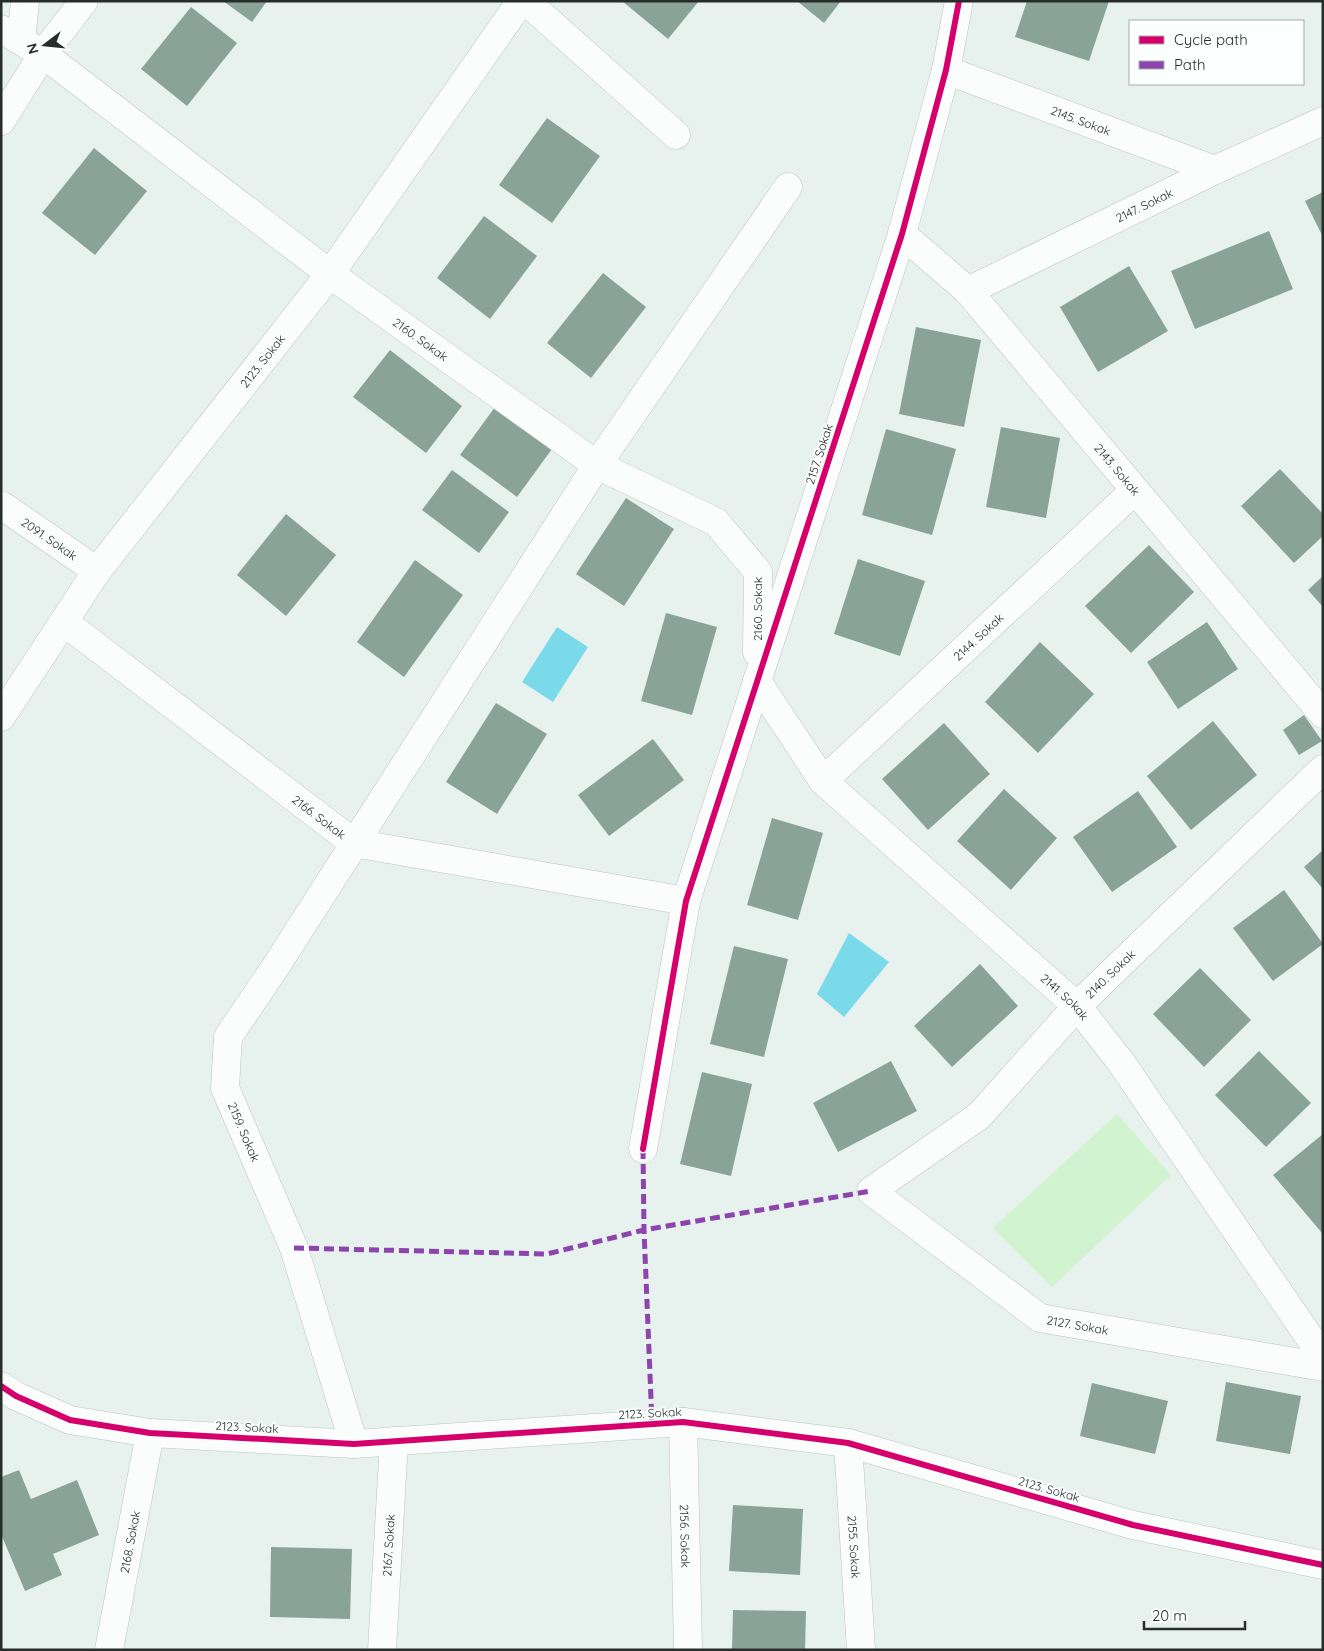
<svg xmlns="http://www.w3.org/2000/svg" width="1324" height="1651" viewBox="0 0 1324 1651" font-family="Quicksand,sans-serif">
<rect width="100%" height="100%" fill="#e7f2ee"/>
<!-- green -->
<path fill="#d2f3cf" d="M1117 1114 1171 1175 1052 1287 993 1228Z"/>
<!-- water -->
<g fill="#7bdaea">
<path d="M557 627 588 647 553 702 522 682Z"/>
<path d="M849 933 889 962 844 1017 817 994Z"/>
</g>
<!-- building -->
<g fill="#8aa399">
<path d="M223 1H267L252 22Z"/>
<path d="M622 1H699L668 39Z"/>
<path d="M797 1H841L824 23Z"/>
<path d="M1027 1H1109L1089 61 1015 37Z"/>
<path d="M191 7 237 43 187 106 141 69Z"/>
<path d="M547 118 600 156 552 223 499 185Z"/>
<path d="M94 148 147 191 95 255 42 213Z"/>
<path d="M1323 192V237L1305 201Z"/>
<path d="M484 216 537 256 490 319 437 278Z"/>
<path d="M1269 231 1293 289 1195 329 1171 271Z"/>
<path d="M1129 266 1168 331 1098 372 1060 307Z"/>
<path d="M603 273 646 307 591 378 547 343Z"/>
<path d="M916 327 981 340 964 427 899 414Z"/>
<path d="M390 350 462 406 426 453 353 397Z"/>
<path d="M495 407 552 449 517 497 460 455Z"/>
<path d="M1001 427 1060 438 1046 518 986 507Z"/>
<path d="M886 429 956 449 932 535 862 515Z"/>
<path d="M1280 469 1323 514V536L1294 563 1241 506Z"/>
<path d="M452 470 509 512 479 553 422 510Z"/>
<path d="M626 498 674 529 624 606 576 574Z"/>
<path d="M286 514 336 555 286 616 237 575Z"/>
<path d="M1149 545 1194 592 1131 653 1085 606Z"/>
<path d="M858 559 925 581 900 656 834 634Z"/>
<path d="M415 560 463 595 404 677 357 642Z"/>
<path d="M1323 576V607L1308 590Z"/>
<path d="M666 613 717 627 692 715 641 701Z"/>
<path d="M1207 622 1238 669 1178 709 1147 662Z"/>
<path d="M1040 642 1094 694 1038 753 985 702Z"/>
<path d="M496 703 547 734 497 814 446 782Z"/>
<path d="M1304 715 1322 741 1299 755 1283 730Z"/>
<path d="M1213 721 1257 775 1191 830 1147 776Z"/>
<path d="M944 723 990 774 928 830 882 779Z"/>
<path d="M653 739 684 780 609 836 578 795Z"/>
<path d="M1004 789 1057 838 1011 890 957 841Z"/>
<path d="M1138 791 1177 847 1112 892 1073 837Z"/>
<path d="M772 818 823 833 798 920 747 905Z"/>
<path d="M1323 850V889L1304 867Z"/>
<path d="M1284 890 1323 944 1273 981 1233 928Z"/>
<path d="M734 946 788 959 764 1057 710 1044Z"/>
<path d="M980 964 1018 1006 952 1067 914 1026Z"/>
<path d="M1200 968 1251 1020 1204 1067 1153 1014Z"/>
<path d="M1259 1051 1311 1103 1266 1147 1215 1095Z"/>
<path d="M891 1061 917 1111 838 1152 813 1103Z"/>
<path d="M702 1072 752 1084 731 1176 680 1164Z"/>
<path d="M1323 1134V1232L1322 1233 1273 1175Z"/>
<path d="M1226 1382 1301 1396 1290 1454 1216 1441Z"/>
<path d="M1092 1383 1168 1401 1155 1454 1080 1436Z"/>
<path d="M19 1470 31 1499 77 1480 99 1535 53 1554 62 1575 25 1591 1 1534V1477Z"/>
<path d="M733 1505 803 1509 800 1575 729 1571Z"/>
<path d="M271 1547 352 1549 350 1619 270 1617Z"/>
<path d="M733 1610 806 1611 805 1650H732Z"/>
</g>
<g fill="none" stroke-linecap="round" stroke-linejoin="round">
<defs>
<g id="minor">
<path d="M526 1 676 135"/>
<path id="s1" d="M1 29 43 54 330 274 597 465 716 522 758 572 757 652"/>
<path d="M21 41 25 1"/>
<path id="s2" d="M946 70 1215 170"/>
<path d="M1 121 43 54 84 1"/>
<path id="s3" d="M902 234 968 291 1323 714"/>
<path id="s4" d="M968 291 1215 170 1323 121"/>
<path id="s5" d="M1 505 97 571"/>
<path id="s6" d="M64 622 354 843 686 901"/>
<path id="s7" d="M757 681 823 781 1077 1006 1120 1061 1323 1357"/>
<path id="s8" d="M1 717 97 571 330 274 521 1"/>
<path id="s9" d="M1323 769 1077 1006 979 1116 871 1191 1040 1318 1323 1367"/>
<path id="s10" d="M823 781 1134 491"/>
<path d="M643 1149 686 901 902 234 946 70 959 1"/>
<path d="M1 1386 16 1396 70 1420 150 1433 354 1444 683 1422 848 1443 1133 1525 1323 1565"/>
<path id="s11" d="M683 1422 688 1650"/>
<path id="s12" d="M848 1443 861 1650"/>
<path d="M354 1444 294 1248 225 1088 228 1037 276 966 597 465 788 187"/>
<path id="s13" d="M109 1650 150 1433"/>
<path id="s14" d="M382 1650 394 1441"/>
</g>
</defs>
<!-- minor casing -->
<use href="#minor" stroke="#bcc4c1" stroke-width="29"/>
<!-- minor -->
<use href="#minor" stroke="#fbfdfc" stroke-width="28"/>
<!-- quiet -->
<g stroke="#8e44ad" stroke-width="5" stroke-dasharray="10 5" stroke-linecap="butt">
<path d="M643 1149 644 1230 652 1423"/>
<path d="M294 1248 547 1254 644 1230 871 1191"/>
</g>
<defs>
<g id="cycleway">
<path d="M643 1149 686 901 902 234 946 70 959 1"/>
<path d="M1 1386 16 1396 70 1420 150 1433 354 1444 683 1422 848 1443 1133 1525 1323 1565"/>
</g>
</defs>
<!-- cycleway casing -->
<use href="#cycleway" stroke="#fbfffe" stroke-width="9"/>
<!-- cycleway -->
<use href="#cycleway" stroke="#d6006c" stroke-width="6"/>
</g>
<g text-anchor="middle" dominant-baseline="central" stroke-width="4" stroke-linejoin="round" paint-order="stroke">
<!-- street labels -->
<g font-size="12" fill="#262d2b" stroke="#fbfffe">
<text stroke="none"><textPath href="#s2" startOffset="144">2145. Sokak</textPath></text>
<text stroke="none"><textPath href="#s4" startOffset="196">2147. Sokak</textPath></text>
<text stroke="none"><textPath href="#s1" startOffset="522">2160. Sokak</textPath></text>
<text stroke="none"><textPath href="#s8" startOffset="442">2123. Sokak</textPath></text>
<text transform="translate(819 454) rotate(-72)">2157. Sokak</text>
<text stroke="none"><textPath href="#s3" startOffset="320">2143. Sokak</textPath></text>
<text stroke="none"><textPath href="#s5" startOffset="59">2091. Sokak</textPath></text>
<text transform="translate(757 609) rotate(-90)">2160. Sokak</text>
<text stroke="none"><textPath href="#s10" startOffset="212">2144. Sokak</textPath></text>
<text stroke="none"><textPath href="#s6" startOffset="321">2166. Sokak</textPath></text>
<text transform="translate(1110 974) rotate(-44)">2140. Sokak</text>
<text stroke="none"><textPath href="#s7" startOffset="444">2141. Sokak</textPath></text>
<text transform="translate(244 1132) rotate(67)">2159. Sokak</text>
<text stroke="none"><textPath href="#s9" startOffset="870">2127. Sokak</textPath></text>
<text transform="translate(650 1413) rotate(-3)">2123. Sokak</text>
<text transform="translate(247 1427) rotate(3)">2123. Sokak</text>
<text transform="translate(1049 1489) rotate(16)">2123. Sokak</text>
<text stroke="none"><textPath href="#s11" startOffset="114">2156. Sokak</textPath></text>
<text stroke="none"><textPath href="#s13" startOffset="110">2168. Sokak</textPath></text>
<text stroke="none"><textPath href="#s14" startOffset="105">2167. Sokak</textPath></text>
<text stroke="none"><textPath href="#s12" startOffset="104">2155. Sokak</textPath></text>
</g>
</g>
<!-- border -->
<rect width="1324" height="1651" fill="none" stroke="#262d2b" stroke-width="5"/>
<!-- legend -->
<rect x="1129" y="20" width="175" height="65" fill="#fbfffe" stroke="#a6abaa"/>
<rect x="1139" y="36" width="25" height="8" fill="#d6006c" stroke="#a6abaa"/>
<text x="1174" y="45" font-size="15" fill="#262d2b">Cycle path</text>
<rect x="1139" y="61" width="25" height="8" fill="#8e44ad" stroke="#a6abaa"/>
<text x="1174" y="70" font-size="15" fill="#262d2b">Path</text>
<!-- north arrow -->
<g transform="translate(45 45) rotate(254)" stroke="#fbfffe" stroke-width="4" paint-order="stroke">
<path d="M0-4L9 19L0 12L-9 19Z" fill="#262d2b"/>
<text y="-8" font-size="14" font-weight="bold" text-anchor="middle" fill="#262d2b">N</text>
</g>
<!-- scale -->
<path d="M1144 1621v8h101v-8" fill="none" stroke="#262d2b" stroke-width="2.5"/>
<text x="1152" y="1621" font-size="15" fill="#262d2b" stroke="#fbfffe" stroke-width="4" paint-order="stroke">20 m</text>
</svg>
